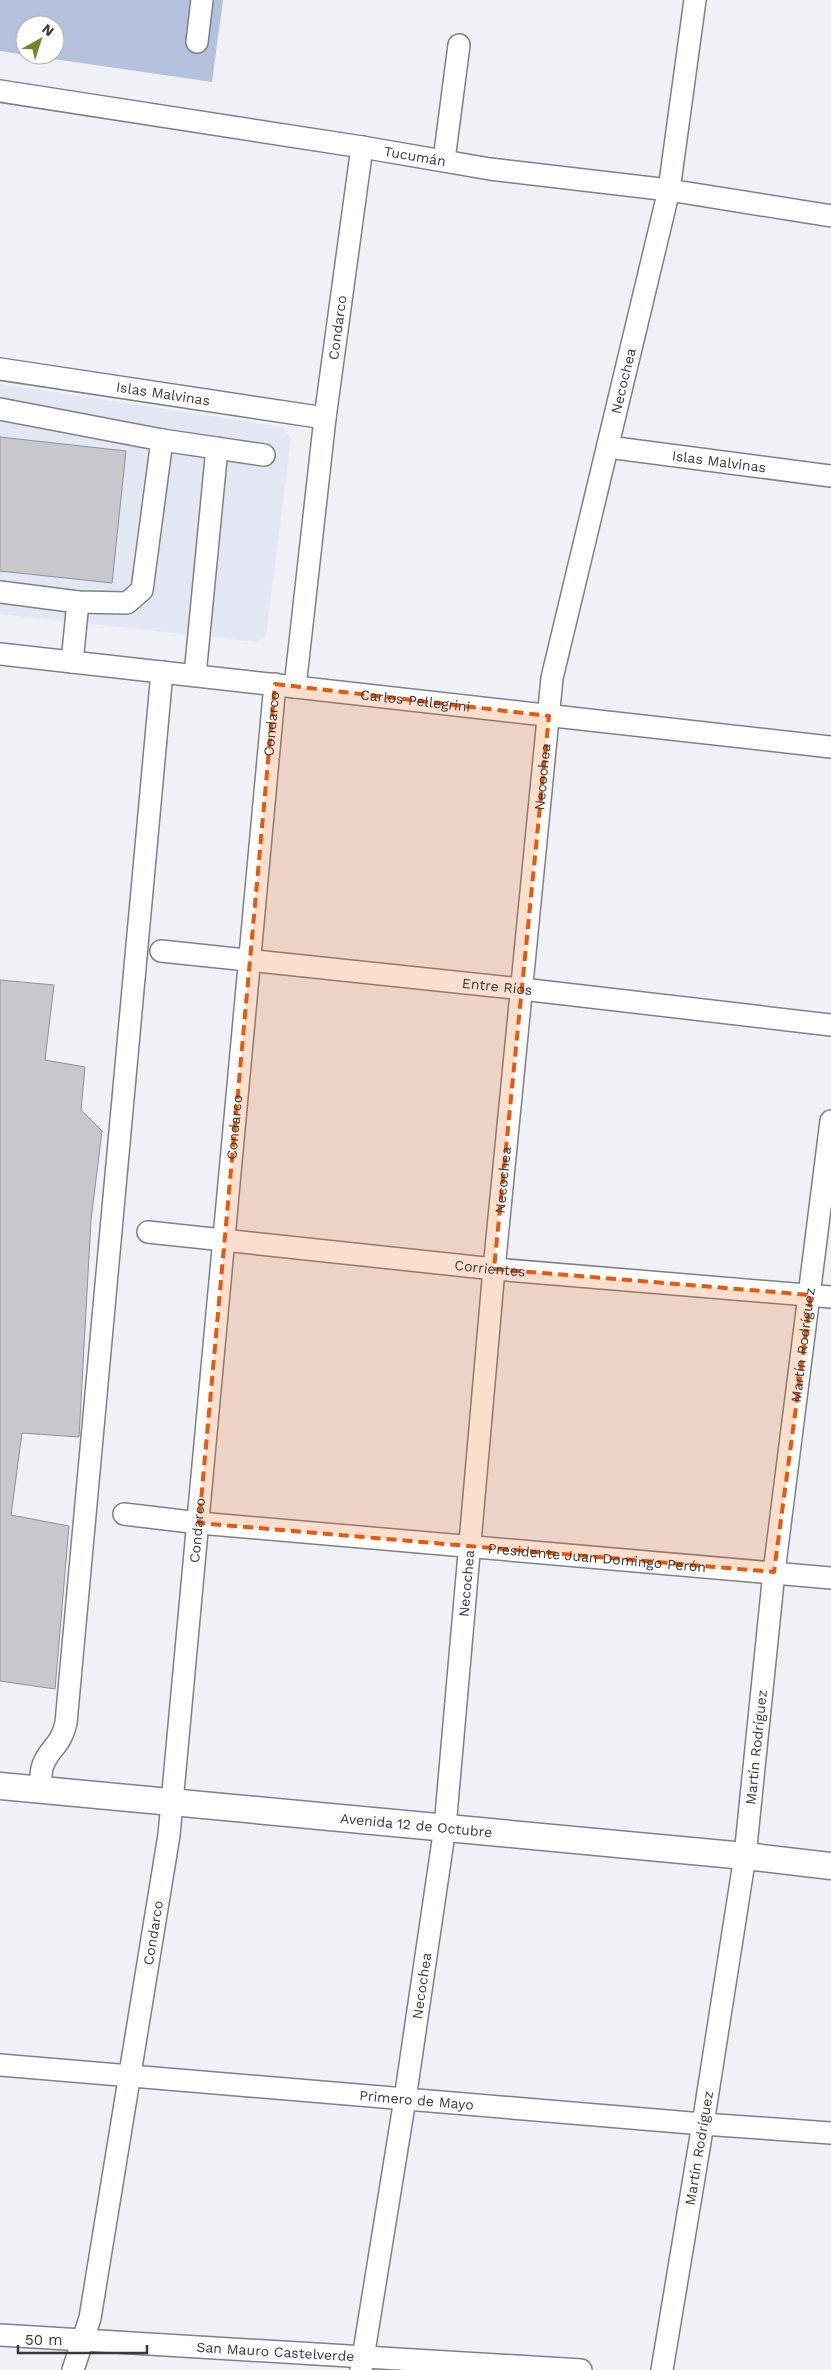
<svg xmlns="http://www.w3.org/2000/svg" width="831" height="2370" viewBox="0 0 831 2370" font-family="'Work Sans',sans-serif">
<rect width="100%" height="100%" fill="#eff1f6"/>
<!-- built -->
<path fill="#e2e7f3" d="M0 384 283 427 291 439 266 636 257 642 0 614Z"/>
<!-- green -->
<path fill="#b5c1dc" d="M0 0H223L212 82 26 55H55V25H25V55L0 51Z"/>
<!-- building -->
<g fill="#c6c8cd" stroke="#8f9196">
<path d="M0 437 126 451 112 583 0 571Z"/>
<path d="M0 980 54 985 45 1060 85 1067 81 1110 102 1131 91 1220 79 1437 22 1433 11 1515 69 1526 55 1689 0 1681Z"/>
</g>
<g fill="none" stroke-linecap="round" stroke-linejoin="round">
<defs>
<g id="minor">
<path d="M197 42 202 0"/>
<path id="s1" d="M0 91 362 147 490 169 669 190 831 216"/>
<path d="M444 160 459 45"/>
<path id="s2" d="M0 369 325 418"/>
<path d="M0 409 162 440 264 455"/>
<path id="s3" d="M608 447 831 476"/>
<path d="M0 592 78 602 127 603 142 590 162 440"/>
<path id="s4" d="M0 654 831 747"/>
<path d="M72 662 78 602"/>
<path d="M195 675 217 448"/>
<path id="s5" d="M295 687 325 418 362 147"/>
<path id="s6" d="M161 951 522 989 831 1025"/>
<path id="s7" d="M148 1232 494 1269 831 1297"/>
<path id="s8" d="M124 1514 199 1523 831 1578"/>
<path d="M40 1790C41 1782 40 1773 43 1765 49 1748 61 1746 66 1723L162 672"/>
<path id="s9" d="M0 2065 703 2124 831 2133"/>
<path id="s10" d="M0 2335 581 2370"/>
<path id="s11" d="M73 2370 90 2318 169 1835 275 684"/>
<path id="s12" d="M361 2370 405 2099 445 1827 494 1269 552 678 669 190 695 0"/>
<path id="s13" d="M662 2370 703 2124 745 1856 774 1572 831 1121"/>
</g>
<g id="major">
<path id="s14" d="M0 1786 745 1856 831 1866"/>
</g>
</defs>
<!-- minor casing -->
<use href="#minor" stroke="#7e8084" stroke-width="24"/>
<!-- major casing -->
<use href="#major" stroke="#7e8084" stroke-width="29"/>
<!-- minor -->
<use href="#minor" stroke="#fff" stroke-width="21"/>
<!-- major -->
<use href="#major" stroke="#fff" stroke-width="26"/>
</g>
<!-- marked area -->
<path fill="#e8590c" fill-opacity="0.2" stroke="#e8590c" stroke-width="4" stroke-dasharray="10 6" stroke-linejoin="round" d="M275 684 549 716 494 1269 811 1295 774 1572 199 1523Z"/>
<g text-anchor="middle" dominant-baseline="central" stroke-width="4" stroke-linejoin="round" paint-order="stroke">
<!-- street labels -->
<g font-size="14" fill="#38393b" stroke="#fff">
<text stroke="none"><textPath href="#s1" startOffset="420">Tucumán</textPath></text>
<text stroke="none"><textPath href="#s5" startOffset="362">Condarco</textPath></text>
<text stroke="none"><textPath href="#s12" startOffset="2009">Necochea</textPath></text>
<text stroke="none"><textPath href="#s2" startOffset="165">Islas Malvinas</textPath></text>
<text stroke="none"><textPath href="#s3" startOffset="112">Islas Malvinas</textPath></text>
<text stroke="none"><textPath href="#s4" startOffset="418">Carlos Pellegrini</textPath></text>
<text stroke="none"><textPath href="#s11" startOffset="1660">Condarco</textPath></text>
<text stroke="none"><textPath href="#s12" startOffset="1604">Necochea</textPath></text>
<text stroke="none"><textPath href="#s6" startOffset="338">Entre Ríos</textPath></text>
<text stroke="none"><textPath href="#s11" startOffset="1255">Condarco</textPath></text>
<text stroke="none"><textPath href="#s12" startOffset="1199">Necochea</textPath></text>
<text stroke="none"><textPath href="#s7" startOffset="344">Corrientes</textPath></text>
<text stroke="none"><textPath href="#s13" startOffset="1035">Martín Rodríguez</textPath></text>
<text stroke="none"><textPath href="#s11" startOffset="850">Condarco</textPath></text>
<text stroke="none"><textPath href="#s8" startOffset="475">Presidente Juan Domingo Perón</textPath></text>
<text stroke="none"><textPath href="#s12" startOffset="794">Necochea</textPath></text>
<text stroke="none"><textPath href="#s13" startOffset="630">Martín Rodríguez</textPath></text>
<text stroke="none"><textPath href="#s14" startOffset="418">Avenida 12 de Octubre</textPath></text>
<text stroke="none"><textPath href="#s11" startOffset="445">Condarco</textPath></text>
<text stroke="none"><textPath href="#s12" startOffset="389">Necochea</textPath></text>
<text stroke="none"><textPath href="#s9" startOffset="418">Primero de Mayo</textPath></text>
<text stroke="none"><textPath href="#s13" startOffset="225">Martín Rodríguez</textPath></text>
<text stroke="none"><textPath href="#s10" startOffset="276">San Mauro Castelverde</textPath></text>
</g>
</g>
<!-- north arrow -->
<g transform="translate(40 40) rotate(39)"><circle r="24" fill="#ffffff" stroke="#afb0b1"/>
<path d="M0-4L9 19L0 12L-9 19Z" fill="#788330"/>
<text y="-8" font-size="14" font-weight="bold" text-anchor="middle" fill="#38393b">N</text>
</g>
<!-- scale -->
<path d="M18 2345v8h129v-8" fill="none" stroke="#38393b" stroke-width="2.5"/>
<text x="25" y="2345" font-size="15" fill="#38393b" stroke="#ffffff" stroke-width="4" paint-order="stroke">50 m</text>
</svg>
